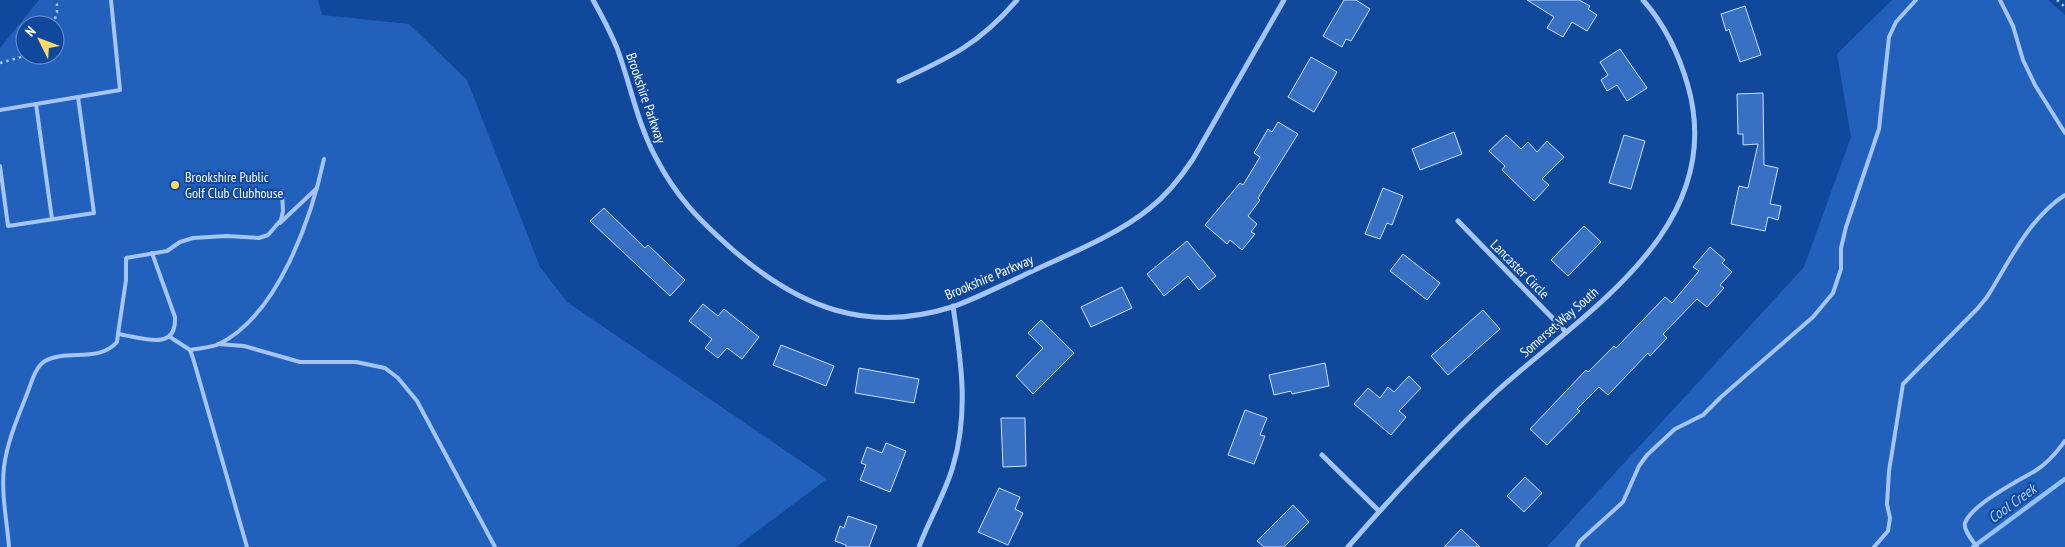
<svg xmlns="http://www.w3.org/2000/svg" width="2065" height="547" viewBox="0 0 2065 547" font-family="'PT Sans Narrow',sans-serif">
<rect width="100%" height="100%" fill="#10489c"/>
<!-- green -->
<g fill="#2261bb" fill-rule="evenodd">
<path d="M39 0H318L322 15 409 24 467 80 540 267 567 302 827 479 736 547H0V48ZM25 25H55V55H25Z"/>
<path d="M1892 0H2048L2065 15V547H1547L1804 267 1851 137 1837 54Z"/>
</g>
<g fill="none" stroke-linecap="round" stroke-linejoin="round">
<!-- stream -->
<path stroke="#95c0f8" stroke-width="4.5" d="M1973 547 2065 479"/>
</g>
<!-- building -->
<g fill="#3871c4" stroke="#cde1fe">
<path d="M1344 0H1356L1370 9 1351 41 1346 39 1342 47 1323 36Z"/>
<path d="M1527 0H1579L1590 6 1588 9 1597 15 1587 31 1572 22 1563 37 1547 28 1554 17Z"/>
<path d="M1745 6 1761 55 1740 62 1729 29 1726 31 1721 14Z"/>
<path d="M1620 49 1647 88 1627 101 1617 85 1607 91 1601 80 1608 75 1600 62Z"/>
<path d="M1311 57 1337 72 1314 112 1288 97Z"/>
<path d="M1763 93 1764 165 1778 168 1770 204 1781 206 1778 220 1768 217 1765 231 1731 224 1739 186 1748 188 1758 144 1743 145V134H1738L1737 94Z"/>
<path d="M1278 122 1298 134 1258 198 1260 200 1248 216 1257 224 1251 232 1255 234 1242 250 1230 240 1227 244 1205 225 1240 183 1243 185 1260 157 1254 153 1268 129 1272 132Z"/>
<path d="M1454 132 1462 154 1420 170 1412 149Z"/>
<path d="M1506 135 1521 149 1528 142 1537 152 1547 141 1564 157 1542 179 1549 185 1534 201 1502 170 1505 166 1489 151Z"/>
<path d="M1624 135 1645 141 1631 189 1609 183Z"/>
<path d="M1383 188 1403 196 1392 225 1387 223 1380 239 1365 234Z"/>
<path d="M604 208 645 248 648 245 685 280 670 296 590 221Z"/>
<path d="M1584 226 1601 242 1568 276 1551 260Z"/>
<path d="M1187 241 1216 276 1199 290 1188 276 1164 296 1147 274Z"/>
<path d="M1710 247 1725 260 1722 263 1732 272 1720 285 1724 288 1707 307 1697 299 1663 334 1667 338 1650 356 1648 353 1608 395 1599 387 1577 409 1580 411 1547 445 1530 429 1586 370 1588 372 1614 346 1616 348 1665 297 1672 303 1699 271 1693 267Z"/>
<path d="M1403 254 1440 283 1427 300 1390 271Z"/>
<path d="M1122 287 1132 308 1091 327 1081 307Z"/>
<path d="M703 304 718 316 724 309 759 337 742 359 727 348 718 358 705 348 712 339 689 321Z"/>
<path d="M1483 310 1500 329 1448 375 1431 356Z"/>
<path d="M1041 320 1074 353 1033 394 1016 376 1043 348 1028 333Z"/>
<path d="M781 345 834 366 826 386 773 365Z"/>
<path d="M1325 363 1329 386 1292 394 1291 391 1274 395 1269 375Z"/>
<path d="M859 368 919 379 914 403 855 393Z"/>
<path d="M1409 376 1421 388 1399 411 1406 417 1391 435 1354 404 1368 388 1380 398 1388 387 1394 392Z"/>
<path d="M1245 410 1267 418 1260 435 1265 436 1254 464 1228 455Z"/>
<path d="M1001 418H1025L1026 466 1003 467Z"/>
<path d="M886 443 906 451 890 492 860 480 866 465 861 463 867 447 882 453Z"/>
<path d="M1525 477 1542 493 1524 512 1507 496Z"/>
<path d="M999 488 1020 497 1015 509 1023 513 1008 545 978 532Z"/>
<path d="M1293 505 1309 522 1284 547H1264L1257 541Z"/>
<path d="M848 516 877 526 869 547H846V545L835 541 840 526 844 528Z"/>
<path d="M1461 529 1480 547H1444Z"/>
</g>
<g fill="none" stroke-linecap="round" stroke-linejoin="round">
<!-- path -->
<g stroke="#a4c5f5" stroke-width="2.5" stroke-dasharray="2.5 4" stroke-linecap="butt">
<path d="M2057 0 2065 7"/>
<path d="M53 25 57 12V0"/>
<path d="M0 63 28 55"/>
</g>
<!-- lane -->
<g stroke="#a4c5f5" stroke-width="4">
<path d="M2000 0 2013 26 2023 60 2035 85 2065 133"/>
<path d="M36 104 52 219"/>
<path d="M0 110 120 90 111 0"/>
<path d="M0 166 8 226 94 213 78 97"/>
<path d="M280 223 317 188"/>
<path d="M118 334 126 280V258L167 251 180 242 193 238 227 236 259 238 268 235 281 220 283 211 282 191"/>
<path d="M170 337 190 350 193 358 247 547"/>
<path d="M218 344 244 346 300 362H356L385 368 398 378 417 401 495 547"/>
<path d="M190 350C199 348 211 348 219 344 278 315 311 219 324 159"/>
<path d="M9 547C7 521 1 494 4 467 7 442 18 417 27 394 31 384 35 367 45 361 67 349 99 363 117 342L118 334C140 337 177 353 175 317L152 253"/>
<path d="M1577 547 1580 541 1623 502 1639 466 1647 455 1675 429 1703 415 1721 397 1813 317 1833 293 1841 269V248L1846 227 1879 129 1889 37 1896 22 1916 0"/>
<path d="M1874 547 1888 531 1890 518 1887 504 1889 471 1903 384 1978 308 1987 297C2009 262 2029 218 2065 195"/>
<path d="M1977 547C1973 541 1963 530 1965 523 1971 505 2019 480 2035 471 2047 464 2057 452 2065 441"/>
</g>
<!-- street -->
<g stroke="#a4c5f5" stroke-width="5">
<path d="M593 0C602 16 610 31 617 48 630 83 637 122 655 156 676 197 699 220 733 250 799 307 866 334 952 307 975 299 998 287 1020 277 1061 257 1115 237 1150 208 1168 194 1181 177 1193 159L1284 0"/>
<path d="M899 81C951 57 979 44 1017 0"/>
<path d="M1458 221 1566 332"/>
<path d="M1322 455 1379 511"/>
<path d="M919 547C929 520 945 494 953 466 969 413 961 360 953 306"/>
<path d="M1348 547C1395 493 1444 440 1496 392 1585 311 1728 228 1688 86 1679 54 1665 25 1643 0"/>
</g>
</g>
<!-- markers -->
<circle fill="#ffd968" stroke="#10489c" stroke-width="2" cx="175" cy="185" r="5"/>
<g text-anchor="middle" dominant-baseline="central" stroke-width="4" stroke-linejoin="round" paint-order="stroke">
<!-- street labels -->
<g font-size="14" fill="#fff" stroke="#10489c">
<text transform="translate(646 98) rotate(71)">Brookshire Parkway</text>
<text transform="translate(1520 269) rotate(45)">Lancaster Circle</text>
<text transform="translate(989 277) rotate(-23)">Brookshire Parkway</text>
<text transform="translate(1559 322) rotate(-41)">Somerset Way South</text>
</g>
<!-- poi labels -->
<g font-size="14" fill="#fff" stroke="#10489c" text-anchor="start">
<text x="185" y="177">Brookshire Public<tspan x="185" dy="16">Golf Club Clubhouse</tspan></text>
</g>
<!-- water labels -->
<g font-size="15" font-style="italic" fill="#b0d0fb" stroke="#10489c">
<text transform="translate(2012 503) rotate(-36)">Cool Creek</text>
</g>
</g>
<!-- north arrow -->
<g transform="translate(40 40) rotate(312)"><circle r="24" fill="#10489c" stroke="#7091c4"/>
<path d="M0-4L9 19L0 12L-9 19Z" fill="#ffd968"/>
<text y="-8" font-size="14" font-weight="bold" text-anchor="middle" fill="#ffffff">N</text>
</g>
</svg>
